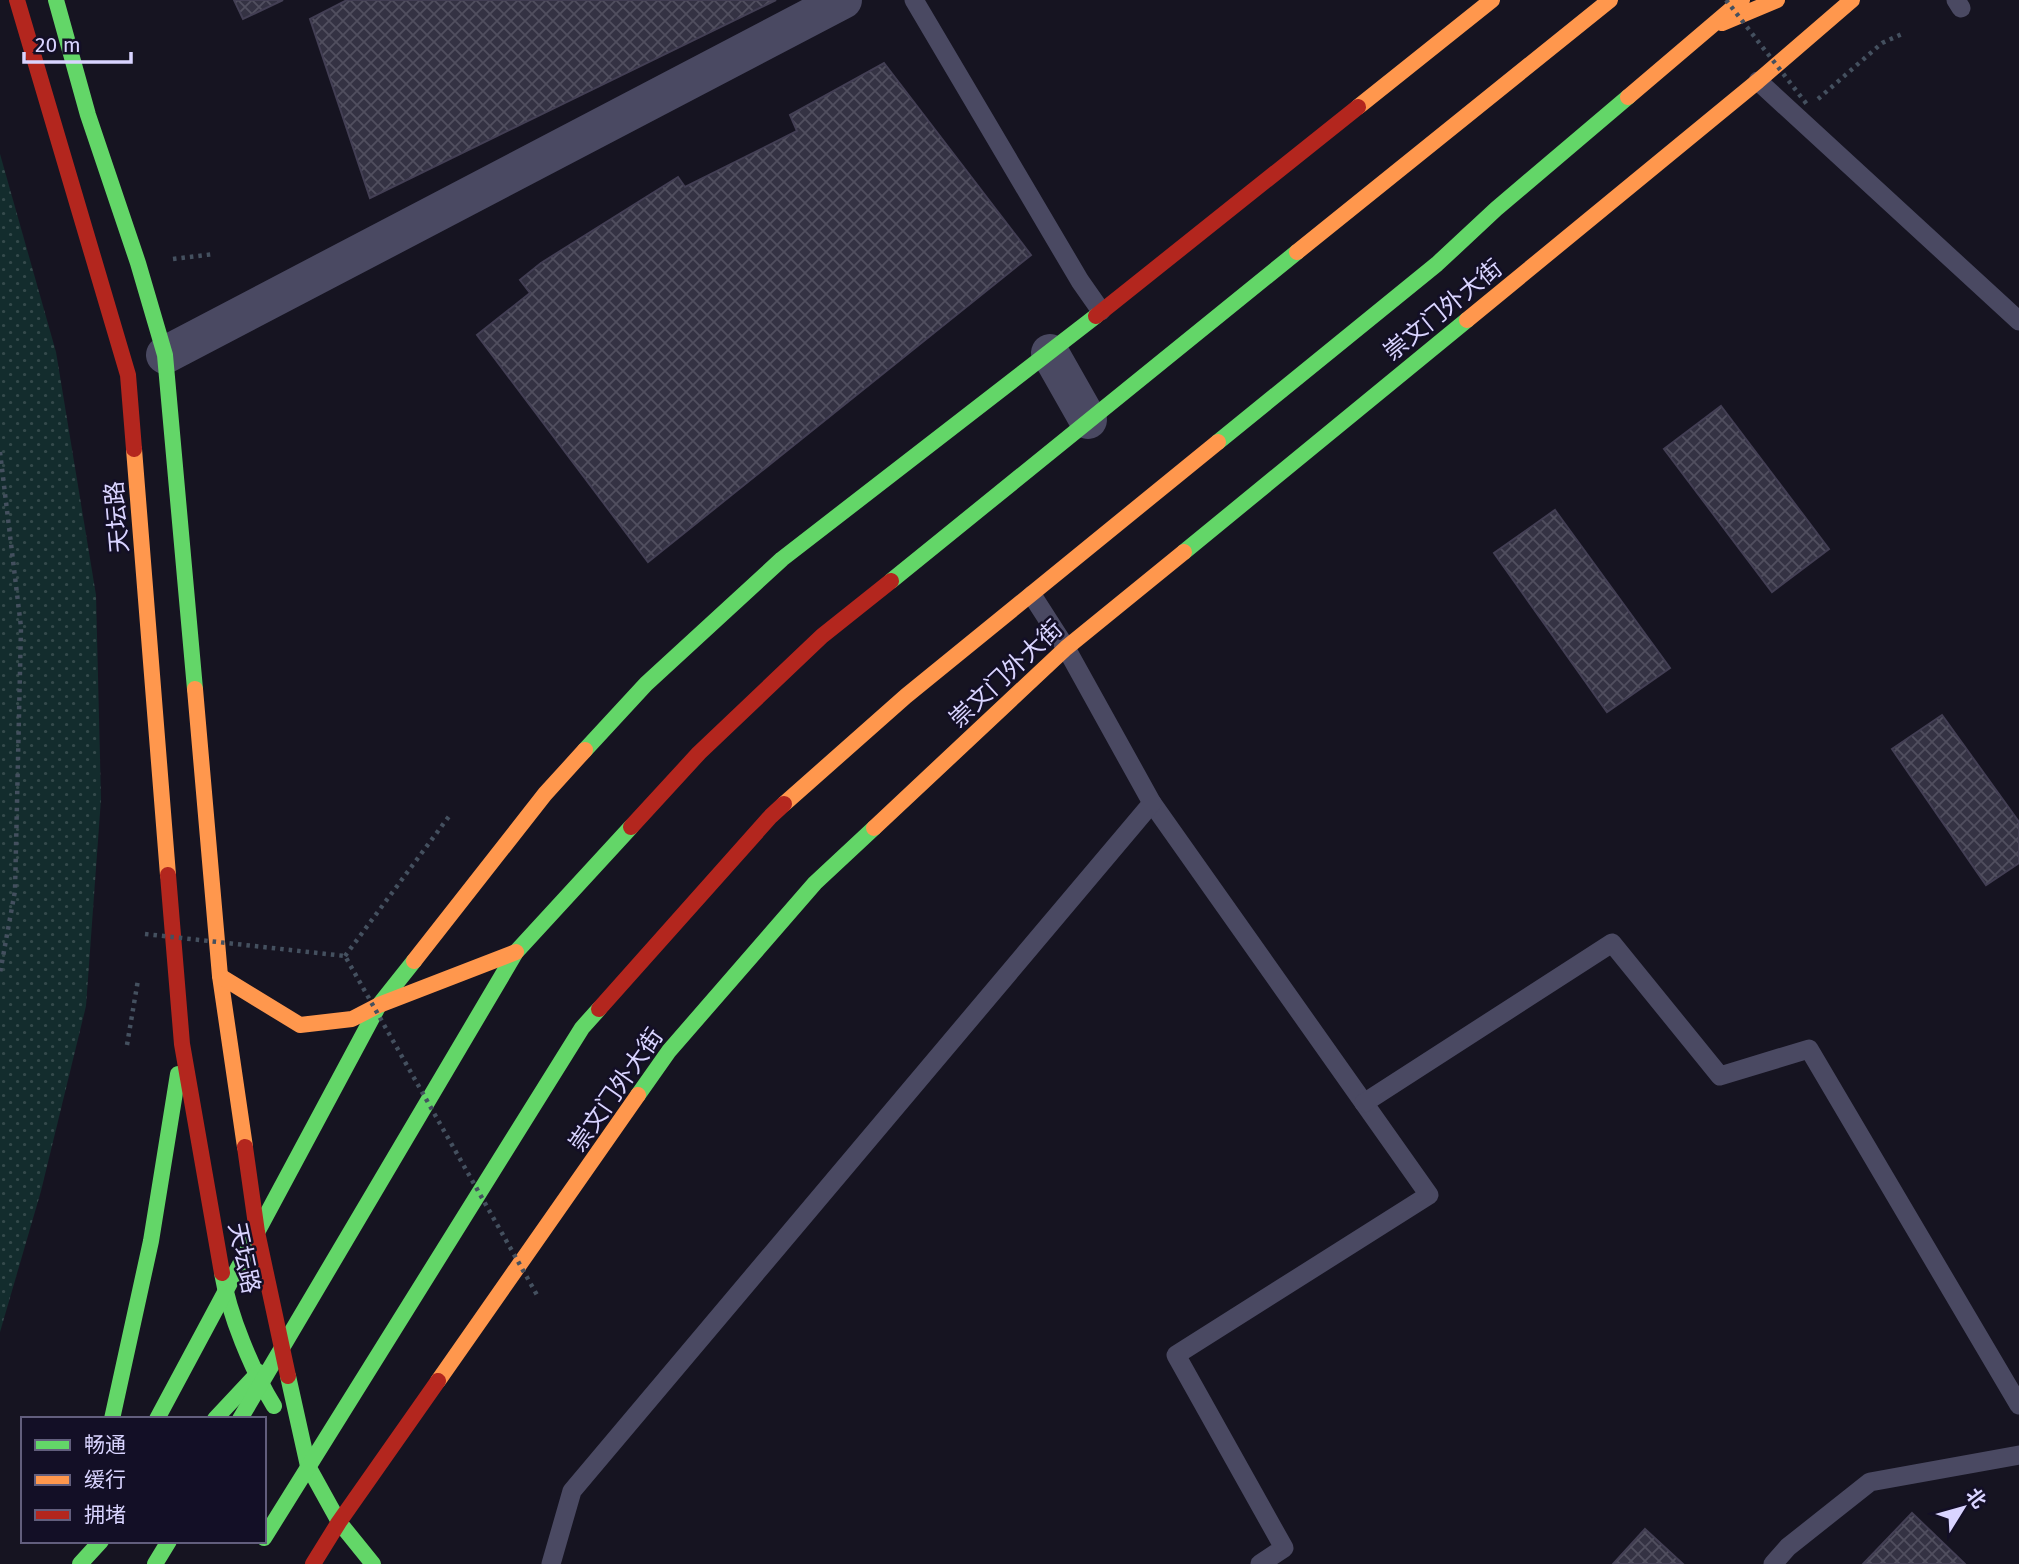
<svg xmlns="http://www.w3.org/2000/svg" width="2019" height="1564" viewBox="0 0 2019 1564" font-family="'Fira Sans','Noto Sans SC',sans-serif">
<defs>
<pattern id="park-dots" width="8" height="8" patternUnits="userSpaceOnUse" patternTransform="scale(1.75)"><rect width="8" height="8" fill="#132c2d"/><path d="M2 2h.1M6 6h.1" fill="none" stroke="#354a4c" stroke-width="1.8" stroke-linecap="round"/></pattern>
<pattern id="building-cross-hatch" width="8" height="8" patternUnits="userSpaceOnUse" patternTransform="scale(1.75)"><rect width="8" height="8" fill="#343243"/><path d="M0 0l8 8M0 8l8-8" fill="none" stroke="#514f5f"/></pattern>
</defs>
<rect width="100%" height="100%" fill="#161421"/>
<!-- park -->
<path fill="url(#park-dots)" d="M0 154 56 352 96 595 101 799 86 1006 41 1191 0 1332Z"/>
<!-- building -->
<g fill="url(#building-cross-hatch)" stroke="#433f54" stroke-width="2">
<path d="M234 0H283L243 19Z"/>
<path d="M347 0H776L370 198 310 19Z"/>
<path d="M884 63 1031 255 648 562 477 335 530 293 520 280 541 263 678 177 685 187 797 131 790 115Z"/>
<path d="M1721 406 1829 549 1772 592 1664 449Z"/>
<path d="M1555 510 1670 668 1607 712 1494 553Z"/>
<path d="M1942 715 2019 822V863L1986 885 1892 749Z"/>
<path d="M1912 1513 1965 1564H1863Z"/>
<path d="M1645 1529 1683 1564H1613Z"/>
</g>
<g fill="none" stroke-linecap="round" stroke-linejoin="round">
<!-- path -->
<g stroke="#44505f" stroke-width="4.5" stroke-dasharray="3.5 5" stroke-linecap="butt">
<path d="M1818 99 1882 43 1902 34"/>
<path d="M173 259 214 254"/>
<path d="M0 452 21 627 15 891 0 973"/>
<path d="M345 956 450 815"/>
<path d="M127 1045 138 980"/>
</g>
<!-- lane -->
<g stroke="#4a4962" stroke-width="19">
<path d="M914 0 1080 281 1101 311"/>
<path d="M1956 0 1961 8"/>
<path d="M1758 81 2019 321"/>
<path d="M1152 803 1429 1195 1176 1355 1284 1548 1260 1564"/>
<path d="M1364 1103 1612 943 1720 1076 1809 1049 2019 1405"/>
<path d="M551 1564 572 1491 1152 803 1066 648 1032 595"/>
<path d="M1773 1564 1788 1547 1870 1482 2019 1455"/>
</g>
<!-- street -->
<g stroke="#4a4962" stroke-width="38">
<path d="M1050 353 1088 420"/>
<path d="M165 355 843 0"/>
</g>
<!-- fast -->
<g stroke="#63d668" stroke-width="16">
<path d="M56 0 88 115 138 263 165 355 195 689"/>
<path d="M1218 442 1437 264 1496 209 1628 97"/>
<path d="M1184 552 1467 320"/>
<path d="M891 581 1297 252"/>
<path d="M585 750 646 684 782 559 1096 316"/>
<path d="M638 1095 669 1051 815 883 874 828"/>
<path d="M222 1273C229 1315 252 1370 274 1406"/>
<path d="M288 1376 308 1466 339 1522 373 1564"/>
<path d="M112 1419 151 1241 178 1074"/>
<path d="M157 1419 379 1005 414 961"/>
<path d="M215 1419 259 1372"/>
<path d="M240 1419 516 952 631 827"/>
<path d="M264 1538 582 1028 599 1009"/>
<path d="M80 1564 101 1541"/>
<path d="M155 1564 169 1541"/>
</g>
<!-- slow -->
<g stroke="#ff974d" stroke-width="16">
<path d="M1722 23 1777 0"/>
<path d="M1628 97 1742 0"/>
<path d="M1358 107 1492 0"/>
<path d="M1297 252 1610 0"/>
<path d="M1467 320 1758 81 1852 0"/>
<path d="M134 449 168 875"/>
<path d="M195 689 220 976 245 1147"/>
<path d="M784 804 906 696 1218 442"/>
<path d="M874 828 1066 648 1184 552"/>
<path d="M414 961 545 794 585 750"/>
<path d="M220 976 300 1025 352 1019 379 1005 516 952"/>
<path d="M438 1381 638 1095"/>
</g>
<!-- jam -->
<g stroke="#b3261e" stroke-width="16">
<path d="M17 0 128 375 134 449"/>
<path d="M1096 316 1358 107"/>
<path d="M631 827 699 753 822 636 891 581"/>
<path d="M168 875 182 1044 222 1273"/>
<path d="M599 1009 771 816 784 804"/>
<path d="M245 1147 257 1232 288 1376"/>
<path d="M313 1564 339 1522 438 1381"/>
</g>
<!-- path-bridge -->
<g stroke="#44505f" stroke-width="4.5" stroke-dasharray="3.5 5" stroke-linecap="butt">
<path d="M1726 0 1809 107"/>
<path d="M145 934 345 956 537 1295"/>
</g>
</g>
<g text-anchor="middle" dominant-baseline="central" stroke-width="5" stroke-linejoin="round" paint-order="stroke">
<!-- street labels -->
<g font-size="24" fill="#d9d4ff" stroke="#130f26">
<text transform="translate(1443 310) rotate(-39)">崇文门外大街</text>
<text transform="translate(117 517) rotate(-95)">天坛路</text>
<text transform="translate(1006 674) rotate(-43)">崇文门外大街</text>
<text transform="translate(616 1090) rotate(-55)">崇文门外大街</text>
<text transform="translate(244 1258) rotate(78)">天坛路</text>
</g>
</g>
<!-- legend -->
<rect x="21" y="1417" width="245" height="126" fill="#130f26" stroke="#625e7d" stroke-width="2"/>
<rect x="35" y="1440" width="35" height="10" fill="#63d668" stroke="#625e7d" stroke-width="2"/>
<text x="84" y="1452" font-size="21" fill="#d9d4ff">畅通</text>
<rect x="35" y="1475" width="35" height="10" fill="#ff974d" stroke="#625e7d" stroke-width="2"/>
<text x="84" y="1487" font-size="21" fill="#d9d4ff">缓行</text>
<rect x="35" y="1510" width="35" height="10" fill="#b3261e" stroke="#625e7d" stroke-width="2"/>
<text x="84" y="1522" font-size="21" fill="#d9d4ff">拥堵</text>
<!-- north arrow -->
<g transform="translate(1963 1508) rotate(53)" stroke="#130f26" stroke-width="5" paint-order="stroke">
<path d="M0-5L12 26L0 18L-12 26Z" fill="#d9d4ff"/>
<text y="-10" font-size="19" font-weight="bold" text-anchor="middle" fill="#d9d4ff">北</text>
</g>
<!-- scale -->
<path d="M24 52v10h107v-10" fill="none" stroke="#d9d4ff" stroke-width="3.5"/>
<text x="35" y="52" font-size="21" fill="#d9d4ff" stroke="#130f26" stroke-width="5" paint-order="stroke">20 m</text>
</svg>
